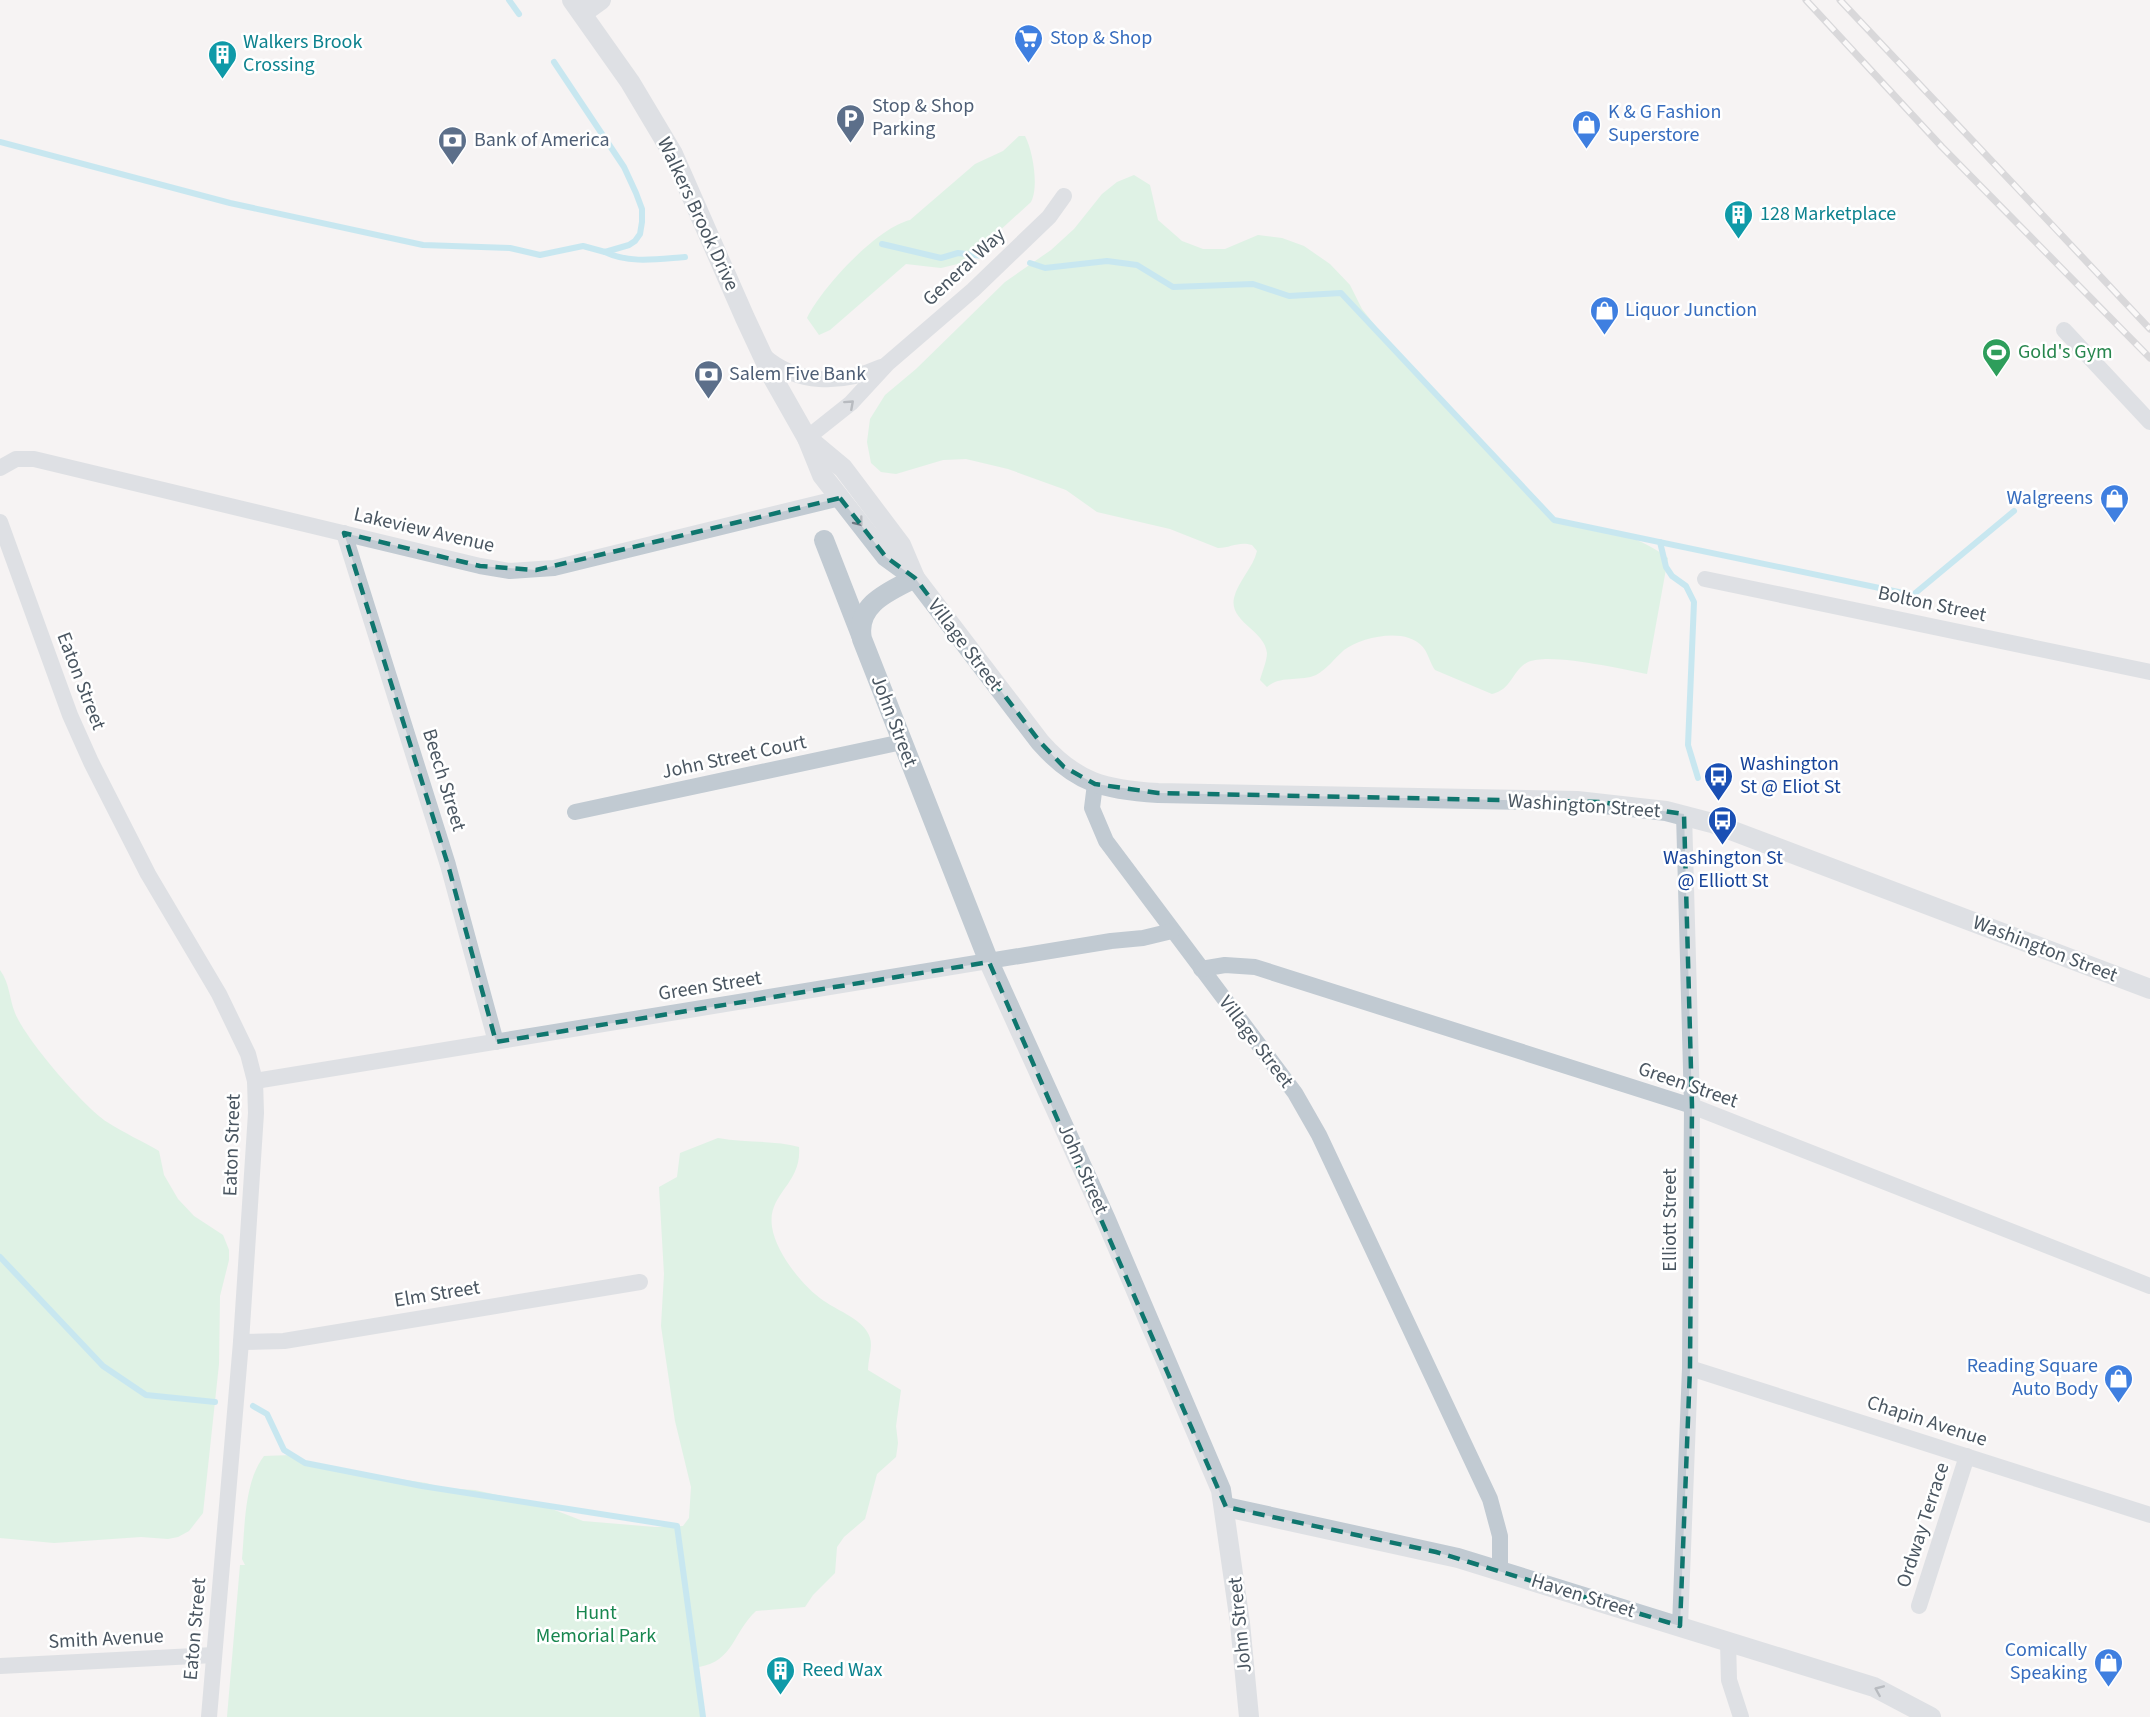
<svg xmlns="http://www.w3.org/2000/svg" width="2150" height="1717" viewBox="0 0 2150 1717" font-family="'Source Sans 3',sans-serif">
<rect width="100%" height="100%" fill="#f5f3f3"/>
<!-- green -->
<g fill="#c3f1d5">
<path d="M1019 136H1025C1033 151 1039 187 1031 202L985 244 975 257 966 262 941 268 906 264 830 330 819 335 807 318C823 286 877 228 910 220L975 164 1003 151Z"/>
<path d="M1134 175 1150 185 1158 220 1182 241 1203 249H1225L1258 235 1282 238 1304 246 1330 264 1350 285 1362 309 1385 338 1553 519C1589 523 1639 535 1668 558L1647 674C1622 669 1549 652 1528 662 1512 670 1512 690 1492 694L1435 670C1430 663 1428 652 1422 646 1405 627 1361 637 1344 650 1335 658 1326 670 1316 675 1300 682 1280 675 1267 687L1260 680C1262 672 1267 661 1267 653 1265 630 1229 622 1234 598 1238 581 1253 568 1257 551L1252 545C1238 541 1231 548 1218 548L1170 529 1097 512 1066 490 1008 469 966 459 943 460 896 474 881 472 871 463 867 442 870 419 885 395 916 369 1005 282 1051 250 1074 229 1102 194 1117 182Z"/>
<path d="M0 970C10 984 9 998 15 1013 26 1040 83 1106 107 1122 124 1133 142 1141 159 1151L164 1175 178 1199 194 1216 223 1235 229 1250V1260L220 1296 219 1364 203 1513 189 1531 178 1537 168 1539 141 1537 54 1543 0 1538Z"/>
<path d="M718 1138C745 1143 774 1140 799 1147 802 1185 767 1193 772 1227 776 1253 803 1287 824 1301 838 1311 865 1320 870 1338 873 1348 868 1359 868 1370L901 1390 896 1426 898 1443 896 1457 877 1474 865 1519 844 1537 837 1547 835 1573 813 1595 805 1607 756 1611C733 1632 734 1661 699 1667L704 1717H227L240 1565H245L242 1559C245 1527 244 1482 264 1456L292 1455 317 1465 340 1470 426 1483 444 1488 475 1490 539 1504 583 1521 655 1527 683 1526 689 1518 691 1487 675 1421 661 1326 664 1274 659 1187 677 1177 680 1153Z"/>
</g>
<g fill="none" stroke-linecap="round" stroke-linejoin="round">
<!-- stream -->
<g stroke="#90daee" stroke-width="6">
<path d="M509 0 519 14"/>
<path d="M0 142 230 203 423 245 510 248 540 255 583 246 605 252 629 245 635 241 640 234 642 222V209L636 193 624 167 554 62"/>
<path d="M882 244 941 258 958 253 983 256"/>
<path d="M605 252C630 264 658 259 685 257"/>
<path d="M1030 263 1045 268 1107 261 1137 265 1173 287 1253 284 1289 296 1341 293 1554 520 1913 595 2014 511"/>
<path d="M1660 542 1666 567 1672 576 1686 586 1694 602 1688 745 1698 778"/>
<path d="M0 1257 103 1366 146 1395 215 1402"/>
<path d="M253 1406 267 1414 284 1450 305 1463 422 1486 677 1526 703 1717"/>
</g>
<!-- minor -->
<g stroke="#c1cad2" stroke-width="16">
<path d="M2064 330 2150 422"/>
<path d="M763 355C796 385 841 385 881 367"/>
<path d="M807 438 851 403 887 364 973 290 1049 217 1064 196"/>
<path d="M0 468 16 459H34L480 566 510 571 554 568 840 498"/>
<path d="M0 522 70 715 91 762 148 874 219 994 248 1054 255 1081 256 1113 241 1342 209 1717"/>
<path d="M344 533 448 865 496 1042"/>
<path d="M1705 579 2150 672"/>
<path d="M1095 784 1092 808 1106 841 1295 1093 1319 1135 1490 1499 1500 1536V1570"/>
<path d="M575 812 902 742"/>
<path d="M1201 969 1225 965 1255 967 1692 1106 2150 1286"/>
<path d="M255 1081 1111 941 1143 938 1172 931"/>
<path d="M241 1342 284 1341 640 1282"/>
<path d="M1690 1368 2150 1515"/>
<path d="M1919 1606 1967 1456"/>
<path d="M1680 1626 1690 1368 1692 1106 1684 814"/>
<path d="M1728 1641 1729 1680 1741 1717"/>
<path d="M0 1666 214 1655"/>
</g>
<!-- tertiary -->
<g stroke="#c1cad2" stroke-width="20">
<path d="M572 0 630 82 673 154 745 318 773 378 807 438 822 475 886 557 915 578"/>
<path d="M583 13 601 0"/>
<path d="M807 438 843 468 901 545 915 578 1040 742C1076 783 1105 790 1158 793L1577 801 1666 811 1712 823 2150 989"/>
<path d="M824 540 861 635"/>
<path d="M915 578C890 591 855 604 862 639L989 962 1106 1220 1221 1490 1240 1623 1249 1717"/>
<path d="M1226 1507 1458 1558 1874 1687 1931 1717"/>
</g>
<defs>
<g id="rail">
<path d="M1806 0 1942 147 2150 358"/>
<path d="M1840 0 2150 329"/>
</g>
</defs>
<!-- rail casing -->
<use href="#rail" stroke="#b5b8bd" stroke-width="7"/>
<!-- rail -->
<use href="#rail" stroke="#fff" stroke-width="4.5" stroke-dasharray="14" stroke-linecap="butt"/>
</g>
<!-- one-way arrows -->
<defs><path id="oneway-chevron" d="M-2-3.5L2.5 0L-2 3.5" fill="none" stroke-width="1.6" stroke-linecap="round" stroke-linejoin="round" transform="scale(1.5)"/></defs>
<g stroke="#6e7983">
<use href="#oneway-chevron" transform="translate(850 404) rotate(-42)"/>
<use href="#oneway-chevron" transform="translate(859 522) rotate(52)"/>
<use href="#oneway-chevron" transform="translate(1879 1690) rotate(-157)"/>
</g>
<!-- marked area -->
<path d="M0 0H2150V1717H0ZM840 498 886 557 915 578 1040 742 1064 767 1095 784 1158 793 1600 802 1684 814 1692 1106 1690 1368 1680 1626 1436 1552 1226 1507 989 962 496 1042 448 865 344 533 480 566 536 570Z" fill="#f5f3f3" fill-opacity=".55" fill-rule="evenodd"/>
<path fill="none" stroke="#0f766e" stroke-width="4.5" stroke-dasharray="12 8" stroke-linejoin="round" d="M840 498 886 557 915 578 1040 742 1064 767 1095 784 1158 793 1600 802 1684 814 1692 1106 1690 1368 1680 1626 1436 1552 1226 1507 989 962 496 1042 448 865 344 533 480 566 536 570Z"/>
<!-- icons -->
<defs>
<symbol id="supermarket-pin" viewBox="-11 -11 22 30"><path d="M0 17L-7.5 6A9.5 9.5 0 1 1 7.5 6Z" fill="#3f7fe0" stroke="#fff"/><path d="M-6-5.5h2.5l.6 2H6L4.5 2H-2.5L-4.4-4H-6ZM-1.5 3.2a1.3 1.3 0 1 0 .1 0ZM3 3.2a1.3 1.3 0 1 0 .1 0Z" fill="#fff"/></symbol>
<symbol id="building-pin" viewBox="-11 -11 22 30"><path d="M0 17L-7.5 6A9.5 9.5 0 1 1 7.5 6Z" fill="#0f9aa8" stroke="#fff"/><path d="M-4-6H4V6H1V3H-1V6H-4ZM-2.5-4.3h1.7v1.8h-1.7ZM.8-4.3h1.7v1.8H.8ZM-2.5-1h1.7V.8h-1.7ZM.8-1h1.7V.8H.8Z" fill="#fff"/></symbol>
<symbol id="parking-pin" viewBox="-11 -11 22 30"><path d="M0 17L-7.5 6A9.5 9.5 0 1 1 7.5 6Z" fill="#5c6f8a" stroke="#fff"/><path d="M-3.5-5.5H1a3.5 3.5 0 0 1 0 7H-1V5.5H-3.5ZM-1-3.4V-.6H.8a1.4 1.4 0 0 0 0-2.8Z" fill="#fff"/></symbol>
<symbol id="shop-pin" viewBox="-11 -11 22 30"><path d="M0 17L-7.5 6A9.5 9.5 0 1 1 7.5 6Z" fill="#3f7fe0" stroke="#fff"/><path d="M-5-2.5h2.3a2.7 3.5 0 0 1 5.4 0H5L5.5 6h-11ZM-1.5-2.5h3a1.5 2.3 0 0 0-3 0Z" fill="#fff"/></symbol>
<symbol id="bank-pin" viewBox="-11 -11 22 30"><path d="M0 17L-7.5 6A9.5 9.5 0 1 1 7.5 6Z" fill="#5c6f8a" stroke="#fff"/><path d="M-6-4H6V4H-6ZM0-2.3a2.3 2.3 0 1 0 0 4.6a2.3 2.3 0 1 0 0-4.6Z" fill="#fff"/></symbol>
<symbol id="stadium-pin" viewBox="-11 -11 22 30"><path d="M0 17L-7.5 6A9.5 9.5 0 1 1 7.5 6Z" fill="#2e9e5b" stroke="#fff"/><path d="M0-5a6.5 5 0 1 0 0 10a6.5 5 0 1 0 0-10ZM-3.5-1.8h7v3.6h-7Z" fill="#fff"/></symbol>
<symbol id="bus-pin" viewBox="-11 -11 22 30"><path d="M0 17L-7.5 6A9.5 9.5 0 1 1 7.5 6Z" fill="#1a4fb4" stroke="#fff"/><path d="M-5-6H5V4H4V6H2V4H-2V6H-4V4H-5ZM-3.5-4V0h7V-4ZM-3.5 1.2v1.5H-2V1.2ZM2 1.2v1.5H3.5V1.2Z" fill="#fff"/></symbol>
</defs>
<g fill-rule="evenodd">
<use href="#supermarket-pin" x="1012" y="22" width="33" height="45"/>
<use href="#building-pin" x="206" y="38" width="33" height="45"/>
<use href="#parking-pin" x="834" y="102" width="33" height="45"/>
<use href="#shop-pin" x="1570" y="108" width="33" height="45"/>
<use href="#bank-pin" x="436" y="124" width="33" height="45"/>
<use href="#building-pin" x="1722" y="198" width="33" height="45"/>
<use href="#shop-pin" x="1588" y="294" width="33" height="45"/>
<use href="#stadium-pin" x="1980" y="336" width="33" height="45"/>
<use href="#bank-pin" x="692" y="358" width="33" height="45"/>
<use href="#shop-pin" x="2098" y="482" width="33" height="45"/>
<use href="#bus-pin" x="1702" y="760" width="33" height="45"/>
<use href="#bus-pin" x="1706" y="804" width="33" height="45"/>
<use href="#shop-pin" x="2102" y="1362" width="33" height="45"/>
<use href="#shop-pin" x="2092" y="1646" width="33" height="45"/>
<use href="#building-pin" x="764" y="1654" width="33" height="45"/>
</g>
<g text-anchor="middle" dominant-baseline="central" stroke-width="5" stroke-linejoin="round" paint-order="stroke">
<!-- shop labels -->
<g font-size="20" fill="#366cbe" stroke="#fff" text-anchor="start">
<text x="1050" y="38">Stop &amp; Shop</text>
<text x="1608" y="112">K &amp; G Fashion<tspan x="1608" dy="23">Superstore</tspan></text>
<text x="1625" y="310">Liquor Junction</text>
<text x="2093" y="498" text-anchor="end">Walgreens</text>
<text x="2098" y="1366" text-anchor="end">Reading Square<tspan x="2098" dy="23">Auto Body</tspan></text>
<text x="2087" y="1650" text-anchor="end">Comically<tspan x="2087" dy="23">Speaking</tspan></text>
</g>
<!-- culture labels -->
<g font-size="20" fill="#0d838f" stroke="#fff" text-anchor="start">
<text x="243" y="42">Walkers Brook<tspan x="243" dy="23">Crossing</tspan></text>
<text x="1760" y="214">128 Marketplace</text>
<text x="802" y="1670">Reed Wax</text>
</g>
<!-- service labels -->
<g font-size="20" fill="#4e5e75" stroke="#fff" text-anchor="start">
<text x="872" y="106">Stop &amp; Shop<tspan x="872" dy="23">Parking</tspan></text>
<text x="474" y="140">Bank of America</text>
<text x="729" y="374">Salem Five Bank</text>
</g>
<!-- street labels -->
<g font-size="20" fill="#4a5661" stroke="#fff">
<text transform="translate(698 214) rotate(65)">Walkers Brook Drive</text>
<text transform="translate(964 267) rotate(-43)">General Way</text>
<text transform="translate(424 530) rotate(13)">Lakeview Avenue</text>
<text transform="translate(1932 604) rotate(12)">Bolton Street</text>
<text transform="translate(965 645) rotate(53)">Village Street</text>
<text transform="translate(81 681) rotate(69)">Eaton Street</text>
<text transform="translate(894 721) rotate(69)">John Street</text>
<text transform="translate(734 757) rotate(-12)">John Street Court</text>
<text transform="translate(444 780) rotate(73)">Beech Street</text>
<text transform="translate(1584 806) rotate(4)">Washington Street</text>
<text transform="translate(2045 949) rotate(21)">Washington Street</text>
<text transform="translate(710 986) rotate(-9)">Green Street</text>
<text transform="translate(1256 1042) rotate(53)">Village Street</text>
<text transform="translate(1688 1085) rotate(19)">Green Street</text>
<text transform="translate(232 1145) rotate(-88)">Eaton Street</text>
<text transform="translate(1083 1169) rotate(66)">John Street</text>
<text transform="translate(1670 1220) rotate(-90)">Elliott Street</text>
<text transform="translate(437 1294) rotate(-9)">Elm Street</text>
<text transform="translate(1927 1421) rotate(18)">Chapin Avenue</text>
<text transform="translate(1923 1525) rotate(-72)">Ordway Terrace</text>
<text transform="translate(1583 1596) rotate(17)">Haven Street</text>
<text transform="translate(1240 1625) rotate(-96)">John Street</text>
<text transform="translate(195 1629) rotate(-85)">Eaton Street</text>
<text transform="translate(106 1639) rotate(-3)">Smith Avenue</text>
</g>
<!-- leisure labels -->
<g font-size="20" fill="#27864d" stroke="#fff" text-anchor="start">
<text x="2018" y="352">Gold's Gym</text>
</g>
<!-- transit labels -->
<g font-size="20" fill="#164399" stroke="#fff" text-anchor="start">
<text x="1740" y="764">Washington<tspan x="1740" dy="23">St @ Eliot St</tspan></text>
<text x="1723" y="858" text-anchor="middle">Washington St<tspan x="1723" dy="23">@ Elliott St</tspan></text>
</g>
<!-- park labels -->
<g font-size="20" fill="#17864f" stroke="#fff">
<text x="596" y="1613">Hunt<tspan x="596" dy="23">Memorial Park</tspan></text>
</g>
</g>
</svg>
